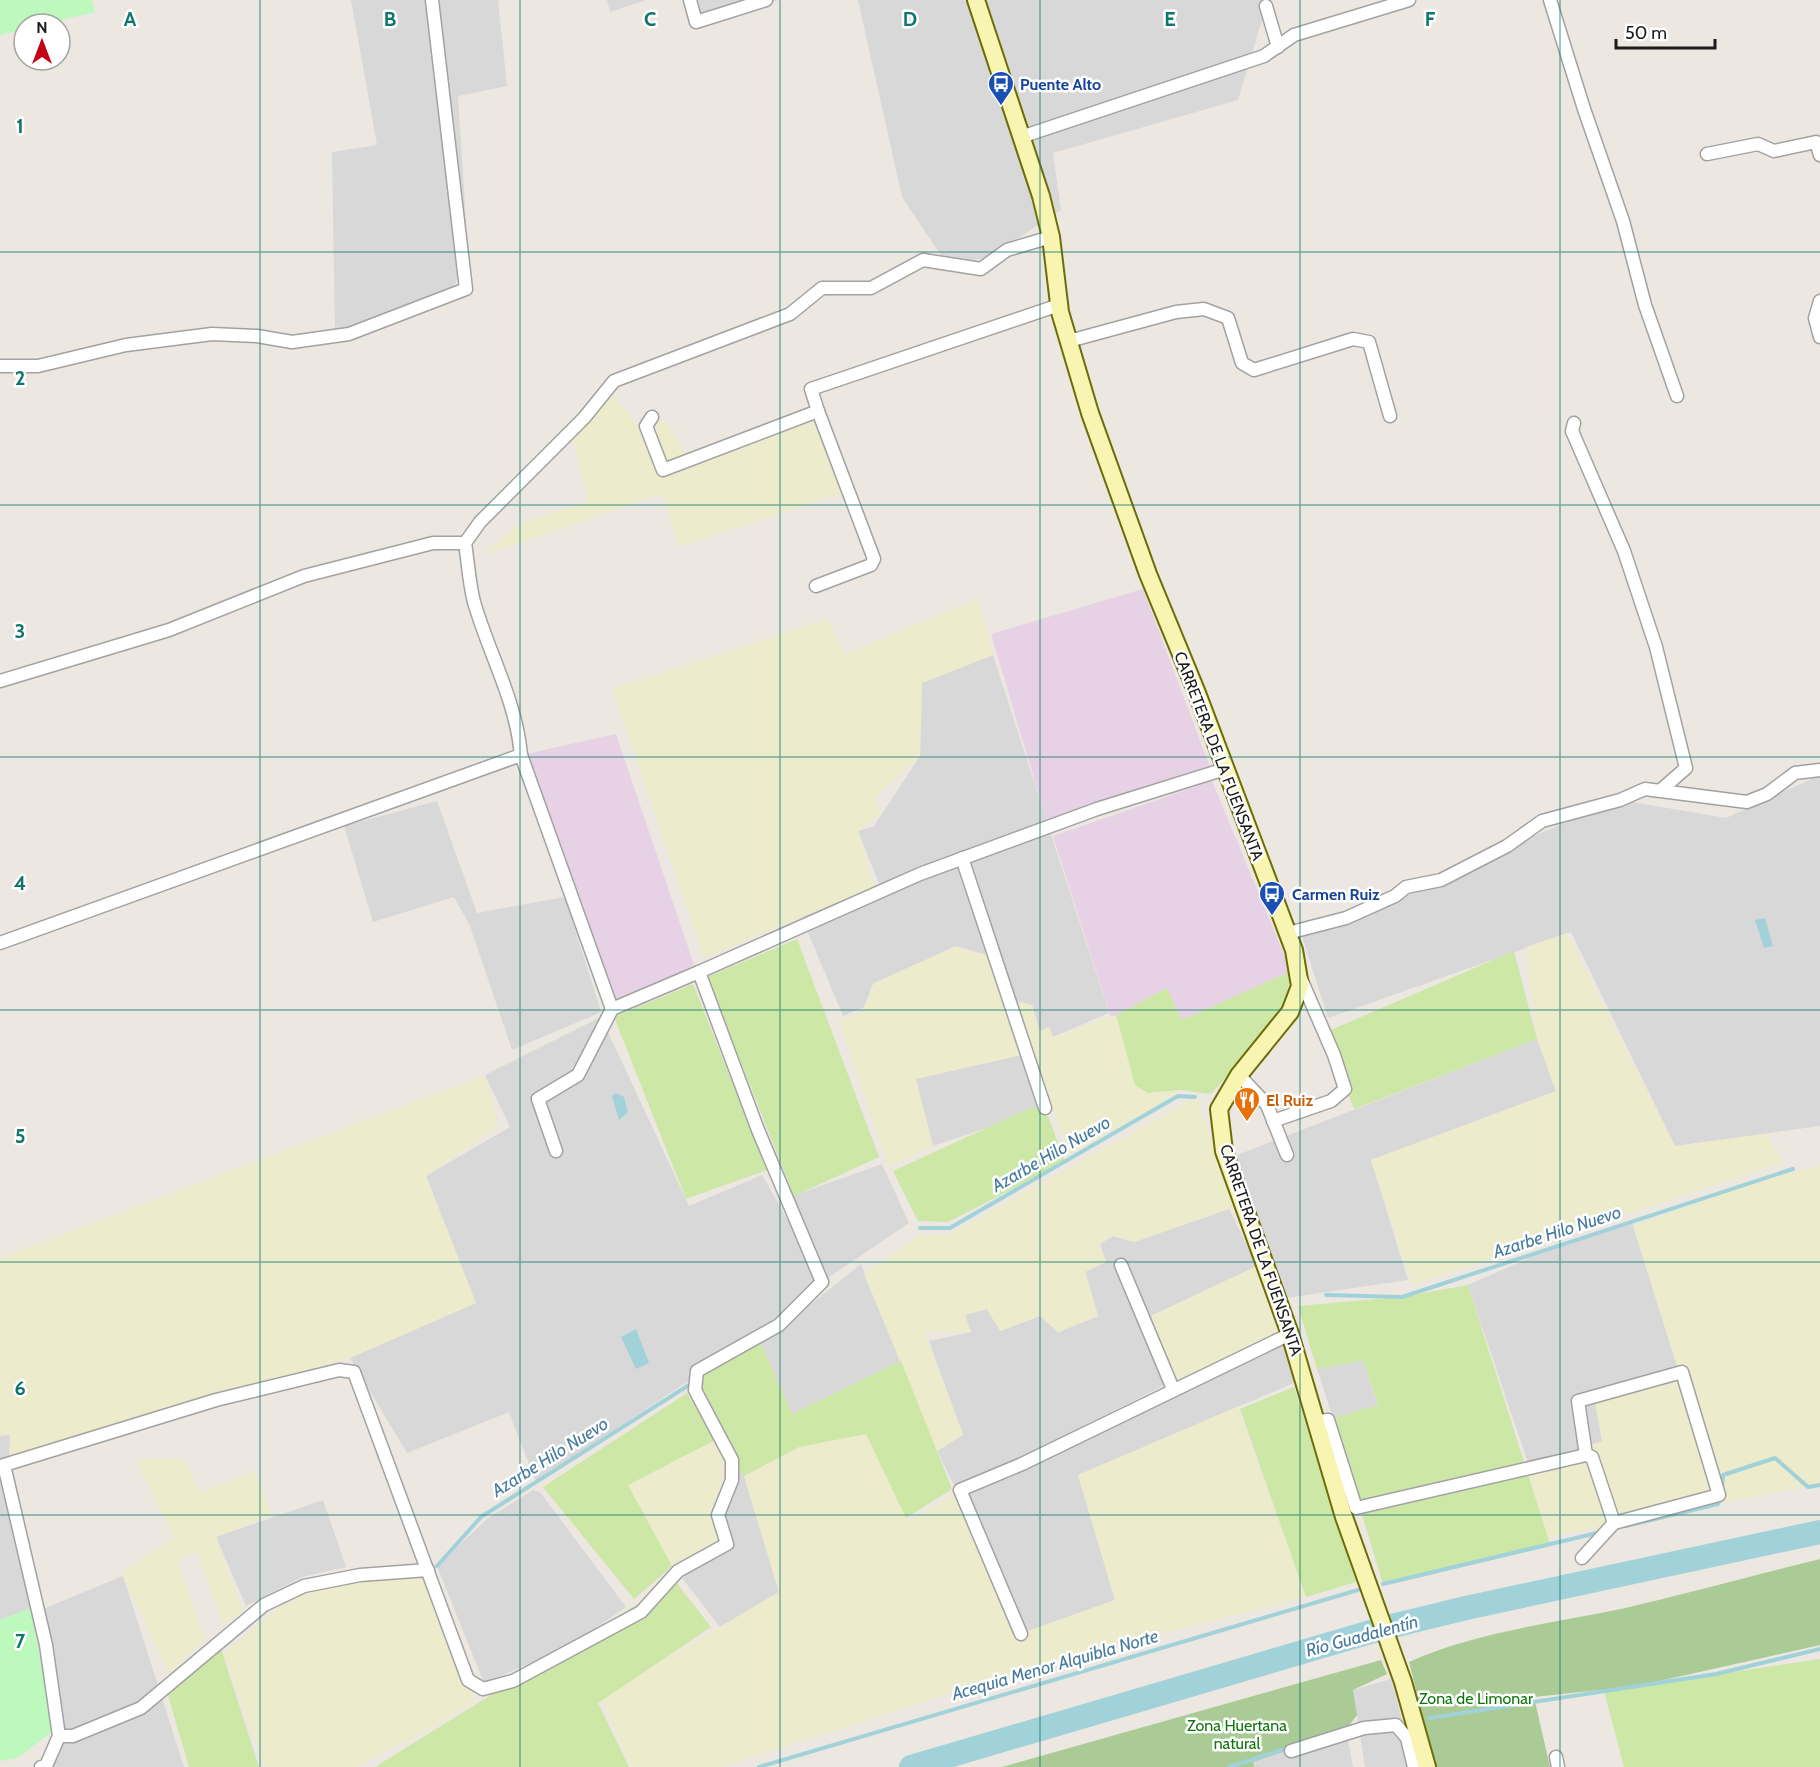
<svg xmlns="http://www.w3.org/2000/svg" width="1820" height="1767" viewBox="0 0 1820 1767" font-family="Cabin,sans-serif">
<rect width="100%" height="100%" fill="#ece7e0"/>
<!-- residential -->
<g fill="#d9d8d8">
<path d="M351 0H498L507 86 458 96 468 252 454 286 335 333 332 152 377 145Z"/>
<path d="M607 0H646L610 12Z"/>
<path d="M682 0H779L699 26Z"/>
<path d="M858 0H1268L1238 100 1053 153 1061 210 988 258 946 263 902 197Z"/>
<path d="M993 655 1109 1013 1053 1037 1040 1032 1032 1005 1016 1001 1001 959 956 946 874 983 864 1007 843 1016 801 916 879 884 858 831 874 826 920 756 922 683Z"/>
<path d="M1820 775V1126L1675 1146 1571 932 1328 1018 1301 933 1620 800 1726 818Z"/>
<path d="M437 801 477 913 565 897 601 1012 512 1050 470 926 454 897 373 922 344 826Z"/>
<path d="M601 1017 689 1206 762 1175 819 1275 787 1198 882 1164 909 1223 822 1282 735 1350 536 1482 509 1412 407 1453 350 1358 476 1303 426 1176 510 1127 485 1075Z"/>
<path d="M1537 1039 1556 1091 1371 1160 1408 1280 1286 1298 1232 1157Z"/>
<path d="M1021 1055 1045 1108 933 1146 915 1079Z"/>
<path d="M1229 1209 1257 1266 1151 1316 1173 1381 956 1489 937 1451 963 1435 929 1341 971 1332 964 1315 987 1309 1000 1331 1040 1316 1059 1332 1098 1316 1085 1271 1099 1244 1113 1236 1134 1242Z"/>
<path d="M1632 1222 1678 1369 1603 1441 1529 1466 1468 1285 1547 1250Z"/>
<path d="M861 1264 901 1361 792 1414 758 1337 811 1304Z"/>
<path d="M1282 1341 1294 1383 1078 1475 1115 1600 1021 1634 968 1493Z"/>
<path d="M1363 1361 1378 1406 1333 1418 1317 1369Z"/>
<path d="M11 1434 9 1459 31 1608 0 1620V1436Z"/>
<path d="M732 1460 744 1476 779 1592 720 1627 682 1578 726 1544 718 1515Z"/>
<path d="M533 1490 540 1492 626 1607 572 1645 484 1683 437 1566 487 1519Z"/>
<path d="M323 1500 346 1567 302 1577 246 1606 216 1537Z"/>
<path d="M123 1576 184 1767H50L59 1736 38 1611Z"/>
<path d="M1391 1679 1415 1767H1365L1353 1690Z"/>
<path d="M1346 1730 1353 1767H1254L1252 1760Z"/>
</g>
<!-- industrial -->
<g fill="#e6d2e4">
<path d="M1143 589 1210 767 1047 822 991 634Z"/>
<path d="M616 734 694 965 612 1009 521 755Z"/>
<path d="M1212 781 1291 971 1182 1020 1167 988 1111 1018 1053 836Z"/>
</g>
<!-- farmland -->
<g fill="#ecebcb">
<path d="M608 389 639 427 667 421 684 453 719 444 811 411 843 493 679 547 662 494 481 556 521 523 588 501 571 431Z"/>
<path d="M978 599 993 655 922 683 920 756 875 798 881 814 858 831 874 887 704 958 612 689 827 619 845 654Z"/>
<path d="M1567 933 1675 1146 1767 1134 1783 1163 1412 1285 1371 1160 1556 1091 1537 1039 1526 947Z"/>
<path d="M955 947 1001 959 1016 1001 1032 1005 1040 1031 1049 1027 1053 1037 1116 1015 1135 1085 1148 1093 1176 1090 1178 1096 1069 1154 1034 1052 916 1079 933 1146 889 1167 839 1021 862 1013 873 984Z"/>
<path d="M485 1075 498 1126 426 1176 476 1303 350 1358 9 1459 10 1435 0 1436V1258Z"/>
<path d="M1196 1097 1234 1202 1229 1209 1134 1242 1113 1236 1100 1244 1106 1262 1085 1272 1098 1316 1058 1332 1040 1316 1000 1331 987 1309 965 1315 971 1332 924 1331 963 1435 937 1451 864 1274 919 1235 946 1236Z"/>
<path d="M1820 1165V1484L1547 1537 1527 1469 1602 1441 1594 1398 1678 1369 1633 1226 1759 1181Z"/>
<path d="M1257 1266 1280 1335 1173 1381 1151 1316Z"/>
<path d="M1237 1407 1306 1597 1037 1665 722 1767H631L601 1697 779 1592 744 1476 799 1447 866 1434 909 1521 952 1495H957L1022 1633 1115 1600 1078 1475Z"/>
<path d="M715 1440 724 1454 718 1539 672 1566 628 1485Z"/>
<path d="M183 1459 200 1492 255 1471 272 1515 216 1537 243 1611 223 1625 197 1552 177 1560 205 1639 169 1674 121 1572 174 1538 135 1460Z"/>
<path d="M428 1570 475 1702 429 1729 356 1767H264L224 1654 276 1610 323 1582Z"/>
</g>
<!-- grass -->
<g fill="#cce7a6">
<path d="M797 939 879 1157 794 1196 707 977Z"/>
<path d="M1514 951 1537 1039 1354 1109 1324 1033Z"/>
<path d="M1291 971 1286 1000 1271 1026 1211 1094 1179 1090 1148 1093 1135 1085 1116 1015 1167 988 1182 1020Z"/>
<path d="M693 984 767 1170 686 1199 614 1017Z"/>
<path d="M1030 1108H1045L1065 1162 948 1222 918 1221 893 1171Z"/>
<path d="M1468 1285 1550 1544 1383 1584 1333 1418 1378 1405 1363 1361 1317 1369 1298 1306 1402 1297Z"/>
<path d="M758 1337 792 1414 901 1361 952 1489 906 1518 866 1434 799 1447 744 1476 732 1460 695 1390 697 1371Z"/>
<path d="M1294 1387 1356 1582 1306 1597 1240 1409Z"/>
<path d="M687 1393 715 1440 628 1485 672 1566 634 1599 543 1487Z"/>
<path d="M675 1581 711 1627 598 1703 629 1767H375Z"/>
<path d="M221 1649 259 1767H189L168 1695Z"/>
<path d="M1820 1659V1767H1624L1604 1691Z"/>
</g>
<!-- forest -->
<g fill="#aacb95">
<path d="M1820 1559V1645L1637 1686 1534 1697 1550 1767H1435L1409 1662C1475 1632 1549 1624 1621 1609 1687 1594 1754 1575 1820 1559Z"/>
<path d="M1381 1660 1387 1674 1353 1690 1357 1715 1346 1730 1253 1762 1254 1767H1002Z"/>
</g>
<!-- park -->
<g fill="#bdf8bc">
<path d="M0 0H92L95 12 45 24H24V29L0 35Z"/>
<path d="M31 1608 53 1731 17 1758 0 1761V1620Z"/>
</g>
<!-- water -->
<g fill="#a1d2da">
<path d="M1765 918 1773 946 1764 948 1755 920Z"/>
<path d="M616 1093 624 1097 628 1112 619 1120 612 1096Z"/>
<path d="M636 1329 649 1363 636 1369 621 1337Z"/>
</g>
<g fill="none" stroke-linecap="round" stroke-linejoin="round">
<!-- stream -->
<g stroke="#a1d2da" stroke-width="4">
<path d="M920 1228H950L1178 1096 1195 1097"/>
<path d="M1326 1295 1402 1297 1793 1169"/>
<path d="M1722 1489 1723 1475 1775 1458 1808 1487 1820 1485"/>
<path d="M1626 1526 1718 1504 1720 1499"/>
<path d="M437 1566 481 1517 689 1385"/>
<path d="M1383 1584 1601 1532"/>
<path d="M1430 1718 1716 1674 1820 1649"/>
<path d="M759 1767 1358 1590"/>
<path d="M1229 1767 1288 1748"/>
</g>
<!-- river -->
<path stroke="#a1d2da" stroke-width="24" d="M911 1767 1384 1628 1466 1608 1820 1532"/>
<defs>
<g id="minor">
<path d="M690 0 696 22 766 0"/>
<path d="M1550 0 1584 109 1623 221 1645 305 1677 396"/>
<path d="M1266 6 1278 47"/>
<path d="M1021 137 1264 56 1294 35 1409 0"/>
<path d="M1707 154 1758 144 1774 151 1816 142 1820 155"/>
<path d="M1820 301 1815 318 1820 337"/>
<path d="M1069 341 1176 312 1204 309 1228 318 1242 363 1254 370 1353 339 1369 342 1390 416"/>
<path d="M0 366H38L126 345 212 334 257 336 292 342 349 334 466 289 432 0"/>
<path d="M652 417 646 426 663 470 818 411 811 389 1059 305"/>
<path d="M1574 423 1572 431 1624 551 1656 647 1686 768 1661 790"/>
<path d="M816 586 871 565 874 559 818 411"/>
<path d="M0 681 169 630 304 576 433 543H465"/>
<path d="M521 755C516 700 489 654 474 602 469 583 468 562 465 543L480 522 584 418 614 381 790 314 822 288H871L923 260 981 269 1007 250 1051 237"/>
<path d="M962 858 1045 1108"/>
<path d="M1288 933 1346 918 1395 896 1406 887 1441 880 1507 846 1542 821 1620 800 1645 789 1747 802 1767 794 1795 773 1820 770"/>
<path d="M0 943 521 755 612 1009 699 972 758 1130 822 1282 779 1325 697 1371 695 1390 732 1460V1480L718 1515 727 1544 678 1571 641 1612 513 1681 483 1689 468 1680 354 1372 339 1370 216 1400 4 1465"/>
<path d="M699 972 920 874 1097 809 1225 769"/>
<path d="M1239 1075 1267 1105 1287 1155"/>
<path d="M1273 1121 1331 1101 1345 1089 1334 1055 1301 979"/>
<path d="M556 1151 538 1099 578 1075 612 1009"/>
<path d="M1121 1265 1173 1389"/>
<path d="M1316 1421 1328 1420 1356 1508 1586 1455 1592 1457 1614 1523 1582 1558"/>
<path d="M1586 1455 1578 1401 1682 1372 1719 1495 1614 1523"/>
<path d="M0 1467 4 1465 46 1645 59 1736 46 1766 41 1767"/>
<path d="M1021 1634 960 1490 1022 1464 1290 1334"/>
<path d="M59 1736H73L141 1708 264 1605 304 1586 360 1575 428 1570"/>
<path d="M1291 1751 1364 1728 1396 1725 1407 1738 1414 1767"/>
<path d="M1556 1757 1558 1767"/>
</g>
<path id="secondary" d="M976 0 1041 196 1051 237 1060 312 1090 413 1148 574 1197 693 1294 950 1300 986 1290 1012 1239 1075 1219 1109 1224 1151 1290 1334 1344 1517 1403 1682 1427 1767"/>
</defs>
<!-- minor casing -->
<use href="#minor" stroke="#a2a2a2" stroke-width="15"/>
<!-- secondary casing -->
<use href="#secondary" stroke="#6c6d06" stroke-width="20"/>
<!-- minor -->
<use href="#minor" stroke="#fff" stroke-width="12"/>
<!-- secondary -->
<use href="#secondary" stroke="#f8f5b3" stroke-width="16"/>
</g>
<!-- grid -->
<path fill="none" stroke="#0f766e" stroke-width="1.5" stroke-opacity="0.55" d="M260 0V1767M520 0V1767M780 0V1767M1040 0V1767M1300 0V1767M1560 0V1767M0 252H1820M0 505H1820M0 757H1820M0 1010H1820M0 1262H1820M0 1515H1820"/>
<!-- icons -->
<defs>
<symbol id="bus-pin" viewBox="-11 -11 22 30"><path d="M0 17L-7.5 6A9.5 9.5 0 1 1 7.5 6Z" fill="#1a4fb4" stroke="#fff"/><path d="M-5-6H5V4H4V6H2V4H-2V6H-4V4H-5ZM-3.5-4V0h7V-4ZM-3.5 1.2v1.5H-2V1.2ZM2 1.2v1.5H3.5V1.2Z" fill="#fff"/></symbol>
<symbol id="restaurant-pin" viewBox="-11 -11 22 30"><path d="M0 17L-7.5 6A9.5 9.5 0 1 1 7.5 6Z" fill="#e8710a" stroke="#fff"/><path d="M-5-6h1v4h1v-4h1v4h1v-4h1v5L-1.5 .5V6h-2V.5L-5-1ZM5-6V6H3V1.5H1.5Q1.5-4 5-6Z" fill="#fff"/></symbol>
</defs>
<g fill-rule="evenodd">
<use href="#bus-pin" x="986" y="69" width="30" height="40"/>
<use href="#bus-pin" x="1257" y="879" width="30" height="40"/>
<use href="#restaurant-pin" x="1232" y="1085" width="30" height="40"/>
</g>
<g text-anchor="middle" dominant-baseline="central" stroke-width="5" stroke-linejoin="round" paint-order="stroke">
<!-- transit labels -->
<g font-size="16" font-weight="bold" fill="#164399" stroke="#fff" text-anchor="start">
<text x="1020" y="84">Puente Alto</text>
<text x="1292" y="894">Carmen Ruiz</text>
</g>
<!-- street labels -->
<g font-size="16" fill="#1b1b1b" stroke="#fff">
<text transform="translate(1219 756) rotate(69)">CARRETERA DE LA FUENSANTA</text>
<text transform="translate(1261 1250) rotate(71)">CARRETERA DE LA FUENSANTA</text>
</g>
<!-- food labels -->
<g font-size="16" font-weight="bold" fill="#c56008" stroke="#fff" text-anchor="start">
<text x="1266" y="1100">El Ruiz</text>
</g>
<!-- park labels -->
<g font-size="16" fill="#0e750d" stroke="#fff">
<text x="1476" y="1698">Zona de Limonar</text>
<text x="1237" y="1725">Zona Huertana<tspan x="1237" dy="18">natural</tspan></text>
</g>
<!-- water labels -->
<g font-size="18" font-style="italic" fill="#477ca0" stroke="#fff">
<text transform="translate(1051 1154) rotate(-30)">Azarbe Hilo Nuevo</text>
<text transform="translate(1557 1232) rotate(-18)">Azarbe Hilo Nuevo</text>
<text transform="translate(550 1457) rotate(-32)">Azarbe Hilo Nuevo</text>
<text transform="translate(1362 1636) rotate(-15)">Río Guadalentín</text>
<text transform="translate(1055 1665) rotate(-16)">Acequia Menor Alquibla Norte</text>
</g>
</g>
<g font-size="20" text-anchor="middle" font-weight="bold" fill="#0f766e" stroke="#fff" stroke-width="5" stroke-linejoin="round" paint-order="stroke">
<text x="130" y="26">A</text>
<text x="390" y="26">B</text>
<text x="650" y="26">C</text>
<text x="910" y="26">D</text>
<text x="1170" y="26">E</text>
<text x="1430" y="26">F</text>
<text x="20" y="133">1</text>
<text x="20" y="385">2</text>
<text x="20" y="638">3</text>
<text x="20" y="890">4</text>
<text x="20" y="1143">5</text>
<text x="20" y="1395">6</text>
<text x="20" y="1648">7</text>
</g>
<!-- north arrow -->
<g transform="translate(42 42)"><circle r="28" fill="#ffffff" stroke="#a4a4a4" stroke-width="1.5"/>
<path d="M0-4.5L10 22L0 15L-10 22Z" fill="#c20416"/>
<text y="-9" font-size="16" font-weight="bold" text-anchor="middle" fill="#1b1b1b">N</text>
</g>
<!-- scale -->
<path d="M1616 39v9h99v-9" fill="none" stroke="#1b1b1b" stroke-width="3"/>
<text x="1625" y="39" font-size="18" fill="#1b1b1b" stroke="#ffffff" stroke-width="4.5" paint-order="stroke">50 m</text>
</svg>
